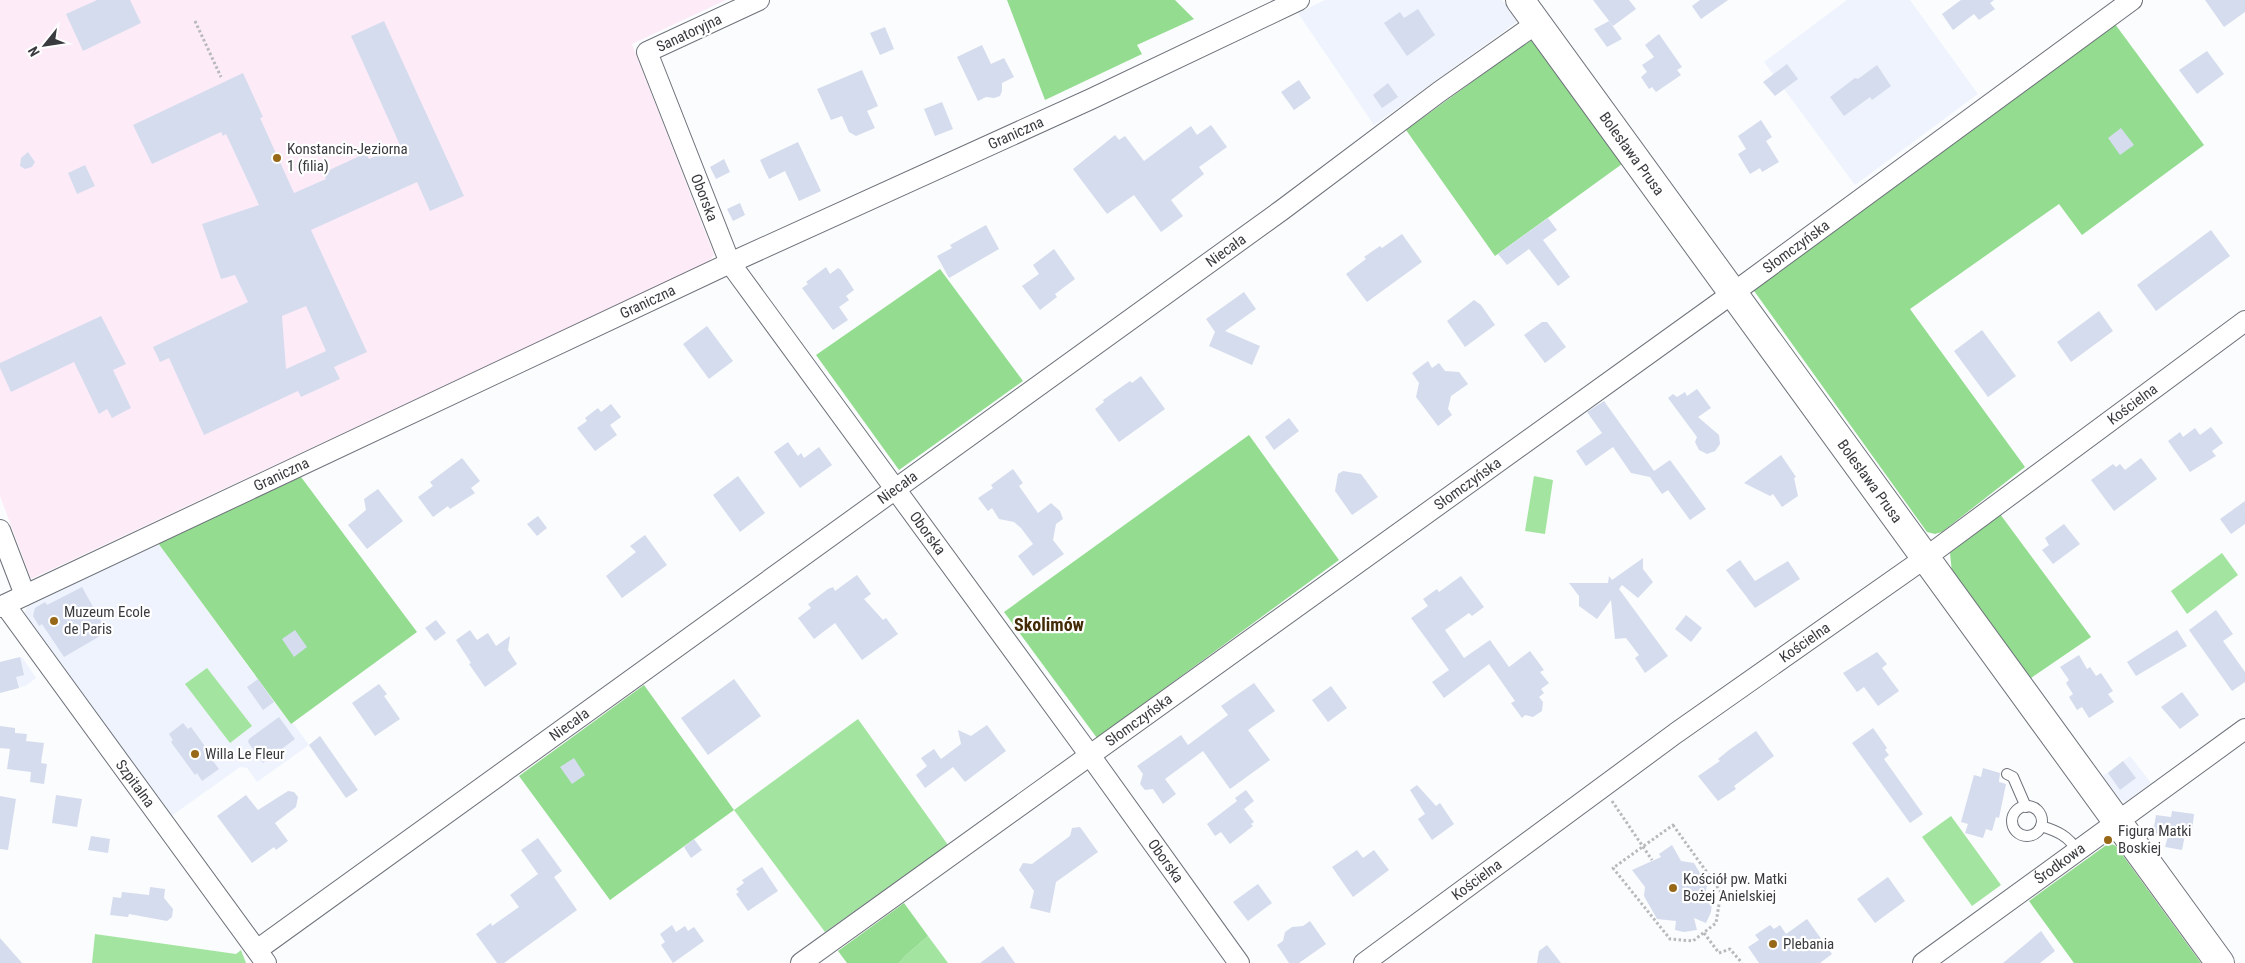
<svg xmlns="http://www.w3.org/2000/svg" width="2245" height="963" viewBox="0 0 2245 963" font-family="'Roboto Condensed',sans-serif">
<rect width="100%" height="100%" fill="#fbfcfd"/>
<!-- built -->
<g fill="#eff3fd">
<path d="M1325 0H1502L1518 21 1374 125 1298 13Z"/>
<path d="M1847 0H1910L1978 94 1855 185 1764 62Z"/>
<path d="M158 543 274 702 291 724 293 723 309 745 257 782 247 768 240 767 170 817 24 615 28 604Z"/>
<path d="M22 657 36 678 25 686 1 692 0 662Z"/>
<path d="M2130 756 2151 783 2125 802 2120 799 2103 776Z"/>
</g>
<!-- medical -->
<path fill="#fdecf8" d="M0 0H726L632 44 714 255 709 262 31 579 0 496Z"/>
<!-- green -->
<g fill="#a3e5a0">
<path d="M1534 476 1553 480 1545 534 1525 531Z"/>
<path d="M2222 553 2238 575 2187 614 2171 591Z"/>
<path d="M207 668 252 726 230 743 185 684Z"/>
<path d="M858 719 948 845 825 932 734 810Z"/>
<path d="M1951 816 2001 885 1972 906 1922 837Z"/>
<path d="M95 934 236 954 241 950 246 963H92Z"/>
<path d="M928 936 948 963H899L905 956Z"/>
</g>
<!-- forest -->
<g fill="#93dc90">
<path d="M1007 0H1175L1194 19 1137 45 1142 54 1045 100Z"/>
<path d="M2115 24 2204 145 2082 235 2059 204 1910 309 2025 467 1942 532 1935 534 1927 532 1752 288Z"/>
<path d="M1531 39 1622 164 1495 256 1406 130Z"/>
<path d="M940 269 1023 381 899 470 816 355Z"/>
<path d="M1249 435 1339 560 1097 738 1004 612Z"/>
<path d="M301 477 417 632 291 724 158 543Z"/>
<path d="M2000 514 2091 637 2031 678 1952 573 1950 553Z"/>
<path d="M644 685 734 810 610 900 519 776Z"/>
<path d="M2109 843 2116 846 2201 963H2074L2029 901Z"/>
<path d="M904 903 928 936 905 956 899 963H847L838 951Z"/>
</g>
<!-- building -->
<g fill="#d5dcee" fill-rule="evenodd">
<path d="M97 0H130L141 23 83 51 66 14Z"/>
<path d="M1593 0H1629L1636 9 1613 26Z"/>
<path d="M1700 0H1728L1701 19 1692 6Z"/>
<path d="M1961 0H1994L1990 3 1995 9 1979 20 1974 14 1953 30 1942 14Z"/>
<path d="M2205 0H2245V12L2224 27Z"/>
<path d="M1418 9 1435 35 1407 56 1384 23 1400 12 1404 18Z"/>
<path d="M384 21 464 196 430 211 417 182 311 230 367 352 334 367 340 379 301 397 298 391 204 435 169 358 160 362 153 347 248 302 235 275 221 279 202 224 259 205 226 134 223 136 221 132 152 164 133 125 243 73 263 117 260 118 294 193 326 179 323 173 366 153 369 159 400 145 351 36ZM306 306 326 351 286 369 282 316Z"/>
<path d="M1609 21 1622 39 1607 47 1594 29Z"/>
<path d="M885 27 894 49 880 55 870 33Z"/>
<path d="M1659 34 1682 67 1677 70 1681 75 1656 92 1652 87 1649 89 1641 77 1647 72 1642 65 1654 57 1645 45Z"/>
<path d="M982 45 991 64 1004 58 1014 77 1002 83V91L1000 96 994 98 986 97 978 101 957 57Z"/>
<path d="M2207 51 2224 74 2197 94 2179 70Z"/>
<path d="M1787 64 1798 79 1775 96 1763 82Z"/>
<path d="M1877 65 1891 86 1872 100 1870 97 1844 116 1830 97 1855 78 1858 79Z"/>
<path d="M862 70 878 106 867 111 875 128 856 136 849 132 842 116 831 120 817 89Z"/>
<path d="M1299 80 1311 98 1294 110 1281 92Z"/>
<path d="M1388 83 1398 97 1382 108 1373 95Z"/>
<path d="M942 102 953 129 935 136 924 109Z"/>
<path d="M1761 120 1772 137 1766 141 1779 162 1762 172 1760 168 1750 174 1738 154 1746 149 1738 136Z"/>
<path d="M1211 125 1227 147 1199 167 1204 174 1171 200 1183 216 1161 232 1134 195 1107 214 1073 169 1115 135 1119 140 1125 136 1144 161 1191 126 1197 135Z"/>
<path d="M2121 128 2134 145 2120 155 2108 138Z"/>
<path d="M798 142 821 191 799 201 785 171 769 179 760 160Z"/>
<path d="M28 152 35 162 32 167 25 169 20 166 21 158Z"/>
<path d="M724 159 730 172 716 179 710 167Z"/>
<path d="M85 165 95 186 77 194 68 173Z"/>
<path d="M740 203 745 215 733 221 727 209Z"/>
<path d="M1548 218 1557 230 1543 240 1570 277 1558 286 1529 249 1507 265 1498 254Z"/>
<path d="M986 225 999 249 949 278 937 256 952 248 950 245Z"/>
<path d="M2211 230 2230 256 2156 311 2137 285Z"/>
<path d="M1402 234 1422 262 1367 302 1346 274 1366 259 1364 257 1380 246 1382 248Z"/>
<path d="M1054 249 1075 279 1055 294 1057 297 1040 310 1022 286 1039 274 1033 265Z"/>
<path d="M826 267 830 274 838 268 841 270 854 290 846 296 849 300 839 307 848 320 833 330 802 288 808 284 806 282Z"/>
<path d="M1244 292 1256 309 1225 331 1260 346 1252 365 1209 346 1215 332 1206 319Z"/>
<path d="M1474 300 1481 305 1495 325 1465 347 1447 321Z"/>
<path d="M2099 311 2113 331 2071 362 2057 342Z"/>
<path d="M101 316 126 364 113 370 131 408 112 418 107 409 99 414 74 362 11 392 0 368V363Z"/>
<path d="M1542 322H1547L1566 347 1545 363 1524 335Z"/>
<path d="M707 326 733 361 709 379 683 344Z"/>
<path d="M1982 330 2016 376 1988 397 1954 351Z"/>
<path d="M1428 361 1432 368 1439 363 1445 371 1459 372 1468 384 1451 396 1448 409 1452 415 1438 426 1416 397 1419 383 1412 373Z"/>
<path d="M1141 376 1165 409 1119 442 1095 409 1104 402 1103 400 1130 381 1132 383Z"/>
<path d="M1697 389 1711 408 1698 417 1719 435 1720 444 1715 451 1707 454 1699 450 1695 442 1697 437 1668 398 1673 394 1677 397 1685 392 1687 396Z"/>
<path d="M1604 401 1654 471 1670 460 1706 509 1690 520 1668 490 1662 494 1650 477 1631 473 1613 447 1586 466 1576 451 1602 433 1587 412Z"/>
<path d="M611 404 621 417 610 425 617 435 595 451 577 428 587 421 585 418 598 408 601 412Z"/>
<path d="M1289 418 1299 431 1274 450 1265 437Z"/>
<path d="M2211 427 2223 443 2212 451 2216 456 2190 472 2168 441 2180 432 2183 437 2195 428 2200 435Z"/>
<path d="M788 442 798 456 801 453 804 458 819 447 832 465 800 488 774 452Z"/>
<path d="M1781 455 1796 477 1794 478 1798 496 1782 507 1773 494 1770 496 1744 483Z"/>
<path d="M462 458 480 481 471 488 475 493 450 509 448 506 433 517 418 497 433 486 430 482Z"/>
<path d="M2141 458 2157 479 2114 511 2091 480 2113 464 2116 467 2120 464 2125 470Z"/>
<path d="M1013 469 1023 483 1019 486 1038 513 1051 503 1060 511 1063 519 1056 524 1053 540 1064 554 1033 576 1018 556 1033 544 1021 528 1014 522 999 519 992 508 988 511 978 498 993 488 991 485Z"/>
<path d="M1343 471 1361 474 1378 497 1352 515 1335 491 1338 474Z"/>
<path d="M738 476 765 513 740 532 713 495Z"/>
<path d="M378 489 403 521 367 549 348 525 366 510 364 499Z"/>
<path d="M2245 501V524L2231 534 2220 519Z"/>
<path d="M538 516 547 528 537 536 527 524Z"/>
<path d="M2064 524 2080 544 2053 564 2042 550 2049 545 2045 538Z"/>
<path d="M645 535 667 565 622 598 606 576 636 552 630 546Z"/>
<path d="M1643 558V569L1653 582 1638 598 1622 585 1619 589 1668 656 1645 673 1635 658 1639 655 1626 638 1615 639 1611 600 1597 619 1579 606V596L1569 583H1608L1609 576 1612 580Z"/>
<path d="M1740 560 1755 581 1788 561 1800 579 1755 608 1726 570Z"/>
<path d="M857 575 871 594 864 599 883 620 886 618 898 634 862 660 835 623 814 639 798 618 811 608 808 604 828 589 833 587 835 591Z"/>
<path d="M1461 576 1484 607 1472 616 1469 613 1445 630 1464 658 1490 640 1509 667 1530 651 1544 670 1540 672 1549 683 1541 689 1544 693 1539 697 1543 702 1542 711 1533 717 1525 715 1522 718 1511 703 1515 701 1489 664 1444 698 1432 682 1449 670 1411 618 1428 606 1423 599 1437 589 1439 592Z"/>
<path d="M82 587 107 632 64 657 42 624 39 626 33 616 35 608 45 602 47 605Z"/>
<path d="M2216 610 2233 634 2223 641 2245 672V682L2232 691 2189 630Z"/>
<path d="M1686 615 1702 628 1691 642 1675 629Z"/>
<path d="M436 620 446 633 435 641 425 628Z"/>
<path d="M295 630 307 647 294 657 282 639Z"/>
<path d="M470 630 477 640 488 633 496 646 510 636 508 650 517 664 485 687 469 664 471 663 456 640Z"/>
<path d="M2177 630 2187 646 2136 676 2127 662Z"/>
<path d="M1877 652 1887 664 1882 668 1899 691 1878 706 1864 687 1857 692 1843 673Z"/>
<path d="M2079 655 2087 669 2090 667 2096 676 2101 673 2113 691 2108 694 2114 702 2089 718 2082 707 2077 710 2069 697 2073 694 2066 683 2069 680 2060 667Z"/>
<path d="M20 657 24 675 16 677 19 688 0 693V662Z"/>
<path d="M258 679 274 702 263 710 247 687Z"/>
<path d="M734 679 761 716 708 755 681 718Z"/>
<path d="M1254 683 1275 711 1248 730 1270 760 1230 789 1203 751 1165 779 1176 794 1163 804 1153 789 1145 790 1140 784 1143 774 1137 766 1181 735 1188 745 1228 715 1221 706Z"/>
<path d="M379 684 387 694 384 696 400 719 375 736 352 703Z"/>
<path d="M1331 686 1347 708 1328 722 1312 700Z"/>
<path d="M2182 692 2199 715 2180 729 2161 707Z"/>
<path d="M279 717 295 739 263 763 248 742 249 739Z"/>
<path d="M183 723 188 729 191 727 215 760 213 761 219 769 202 781 197 773 195 775 171 742 173 740 169 734Z"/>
<path d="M987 725 1006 751 965 782 953 767 925 788 916 775 927 766 921 758 934 749 941 759 961 744 958 730 971 736Z"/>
<path d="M0 726 15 728V733L27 734 26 741 44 743 41 763 47 764 44 784 30 782 31 772 7 769 10 749 0 748Z"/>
<path d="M1873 728 1887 748 1885 750 1889 755 1884 759 1923 814 1910 823 1852 743Z"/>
<path d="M1756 731 1774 756 1734 786 1736 789 1718 801 1698 776 1720 761 1718 759 1729 750Z"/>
<path d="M320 736 358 790 346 798 309 745Z"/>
<path d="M574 758 585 775 572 784 560 767Z"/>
<path d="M2123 761 2136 778 2120 790 2108 773Z"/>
<path d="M1983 768 2000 773 1999 782 2006 784 1999 818 1996 817 1992 831 1986 829 1983 838 1965 833 1968 824 1961 822 1974 775 1981 777Z"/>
<path d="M1417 785 1436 806 1440 803 1454 824 1432 840 1418 819 1425 814 1410 790Z"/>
<path d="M1246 790 1254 801 1244 809 1254 822 1251 824 1253 826 1230 844 1221 832 1215 836 1207 824 1237 801 1235 798Z"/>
<path d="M288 791 294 792 298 797 296 807 275 823 288 841 276 850 274 847 252 863 217 816 246 795 258 810Z"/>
<path d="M56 795 82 799 77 827 52 823Z"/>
<path d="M0 796 16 799 8 850 0 849Z"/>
<path d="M2172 811 2194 814 2192 831 2186 830 2182 850 2165 847 2168 836 2153 833 2156 815 2171 817Z"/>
<path d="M1080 827 1098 852 1056 882 1050 913 1030 908 1034 891 1019 870 1023 863 1032 864 1070 836 1072 828Z"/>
<path d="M91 836 110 839 108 853 88 850Z"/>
<path d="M538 838 562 871 554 877 577 910 504 963H497L476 934 491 923 492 926 519 907 510 895 538 874 521 850Z"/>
<path d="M694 839 702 850 691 858 684 847Z"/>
<path d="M1672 845 1681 861 1694 863 1707 885 1704 902 1712 903 1711 912 1706 923 1694 918 1697 930 1684 932 1675 930 1676 921 1657 919 1644 896 1645 887 1632 870 1661 857 1659 854Z"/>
<path d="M1357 850 1363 858 1374 850 1389 870 1353 897 1332 867Z"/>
<path d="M762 867 778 891 748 911 736 894 739 892 736 889 744 883 742 880Z"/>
<path d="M1888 877 1905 901 1875 923 1857 899Z"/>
<path d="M1258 884 1272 903 1248 921 1233 902Z"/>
<path d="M150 887 165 889 164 898 173 909 172 917 167 921 129 914 128 917 110 915 113 897 121 898 122 892 149 895Z"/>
<path d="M1807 919 1832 954 1820 963H1759L1748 947 1759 940 1755 935 1770 925 1774 929 1780 925 1786 934Z"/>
<path d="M1310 921 1326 944 1299 963H1289L1277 945 1283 941 1285 932 1292 927 1303 926Z"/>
<path d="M672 925 676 932 685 926 688 931 694 927 704 941 673 963 661 945 665 942 660 934Z"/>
<path d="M2041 931 2055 951 2040 963H2003Z"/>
<path d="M0 938 22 963H0Z"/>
<path d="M1547 945 1561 963H1537L1539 951Z"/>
<path d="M1003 946 1015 963H980Z"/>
</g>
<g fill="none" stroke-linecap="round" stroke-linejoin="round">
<defs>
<g id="lane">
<path d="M2007 774 2013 777 2026 807"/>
<circle cx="2027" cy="821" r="15"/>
<path d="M2041 826C2057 831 2069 836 2077 851"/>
</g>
<g id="street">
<path id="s1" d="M759 0 647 52 730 263 1089 754 1239 963"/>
<path d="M0 530 25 595"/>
<path id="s2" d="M5 605 266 963"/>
<path id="s3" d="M0 607 730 263 1091 99 1299 0"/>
<path id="s4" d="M257 950 1282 210 1439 92 1537 23"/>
<path id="s5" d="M801 963 1733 293 2132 0"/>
<path id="s6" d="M1364 963 1676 733 1925 558 2245 321"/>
<path id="s7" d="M1923 963 2245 729"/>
</g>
<g id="secondary">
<path id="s8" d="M1520 0 2220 963"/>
</g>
</defs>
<!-- lane casing -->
<use href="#lane" stroke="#6e727a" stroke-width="12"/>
<!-- street casing -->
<use href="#street" stroke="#6e727a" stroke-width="22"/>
<!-- secondary casing -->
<use href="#secondary" stroke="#6e727a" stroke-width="30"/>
<!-- path -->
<g stroke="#b8b9bb" stroke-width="3" stroke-dasharray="2.5 2.5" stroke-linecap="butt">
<path d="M195 21 221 77"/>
<path d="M1612 801 1652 860"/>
<path d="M1673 825 1721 892 1716 923 1693 941 1670 939 1613 868Z"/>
<path d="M1704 933 1719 953 1730 949 1742 963"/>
</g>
<!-- lane -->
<use href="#lane" stroke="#fff" stroke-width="10"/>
<!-- street -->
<use href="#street" stroke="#fff" stroke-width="20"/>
<!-- secondary -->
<use href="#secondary" stroke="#fff" stroke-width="28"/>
</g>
<!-- markers -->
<g fill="#986819" stroke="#fff" stroke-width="2">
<circle cx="277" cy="158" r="5"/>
<circle cx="54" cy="621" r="5"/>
<circle cx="195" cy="754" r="5"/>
<circle cx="2108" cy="840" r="5"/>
<circle cx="1673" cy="888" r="5"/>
<circle cx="1773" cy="944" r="5"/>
</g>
<g text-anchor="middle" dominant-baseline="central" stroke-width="4.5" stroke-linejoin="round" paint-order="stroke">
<!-- street labels -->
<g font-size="15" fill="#3a3b3f" stroke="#fff">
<text transform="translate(689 33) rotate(-25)">Sanatoryjna</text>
<text stroke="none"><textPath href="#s3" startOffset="1121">Graniczna</textPath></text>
<text stroke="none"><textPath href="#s8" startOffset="190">Bolesława Prusa</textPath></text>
<text stroke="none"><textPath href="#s1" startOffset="280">Oborska</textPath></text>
<text stroke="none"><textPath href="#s5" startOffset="1226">Słomczyńska</textPath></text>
<text stroke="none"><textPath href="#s4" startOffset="1195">Niecała</textPath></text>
<text stroke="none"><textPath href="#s3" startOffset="716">Graniczna</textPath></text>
<text stroke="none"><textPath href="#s6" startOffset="950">Kościelna</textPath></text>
<text stroke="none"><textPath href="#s3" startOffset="311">Graniczna</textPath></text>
<text stroke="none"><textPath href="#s8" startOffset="595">Bolesława Prusa</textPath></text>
<text stroke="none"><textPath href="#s5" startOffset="821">Słomczyńska</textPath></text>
<text stroke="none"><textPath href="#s4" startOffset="790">Niecała</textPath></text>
<text stroke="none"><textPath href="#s1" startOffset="685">Oborska</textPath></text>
<text stroke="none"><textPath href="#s6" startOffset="545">Kościelna</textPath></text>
<text stroke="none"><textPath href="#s5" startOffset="416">Słomczyńska</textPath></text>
<text stroke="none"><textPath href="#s4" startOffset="385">Niecała</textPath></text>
<text stroke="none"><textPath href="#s2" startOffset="221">Szpitalna</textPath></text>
<text stroke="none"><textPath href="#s1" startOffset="1090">Oborska</textPath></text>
<text stroke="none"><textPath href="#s7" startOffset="169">Środkowa</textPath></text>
<text stroke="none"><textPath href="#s6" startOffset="140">Kościelna</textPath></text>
</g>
<!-- poi labels -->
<g font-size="15" fill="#3a3b3f" stroke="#fff" text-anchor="start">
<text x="287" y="149">Konstancin-Jeziorna<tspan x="287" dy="17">1 (filia)</tspan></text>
<text x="64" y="612">Muzeum Ecole<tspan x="64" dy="17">de Paris</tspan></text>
<text x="205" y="754">Willa Le Fleur</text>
<text x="2118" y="831">Figura Matki<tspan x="2118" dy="17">Boskiej</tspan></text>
<text x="1683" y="879">Kościół pw. Matki<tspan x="1683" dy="17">Bożej Anielskiej</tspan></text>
<text x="1783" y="944">Plebania</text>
</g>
<!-- quarter labels -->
<g font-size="18" font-weight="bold" fill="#422b06" stroke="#fff">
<text x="1049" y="624">Skolimów</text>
</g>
</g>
<!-- north arrow -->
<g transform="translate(45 45) rotate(240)" stroke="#ffffff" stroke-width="4" paint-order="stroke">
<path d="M0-4L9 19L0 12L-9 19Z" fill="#3a3b3f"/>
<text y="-8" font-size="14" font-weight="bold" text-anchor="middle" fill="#3a3b3f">N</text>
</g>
</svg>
